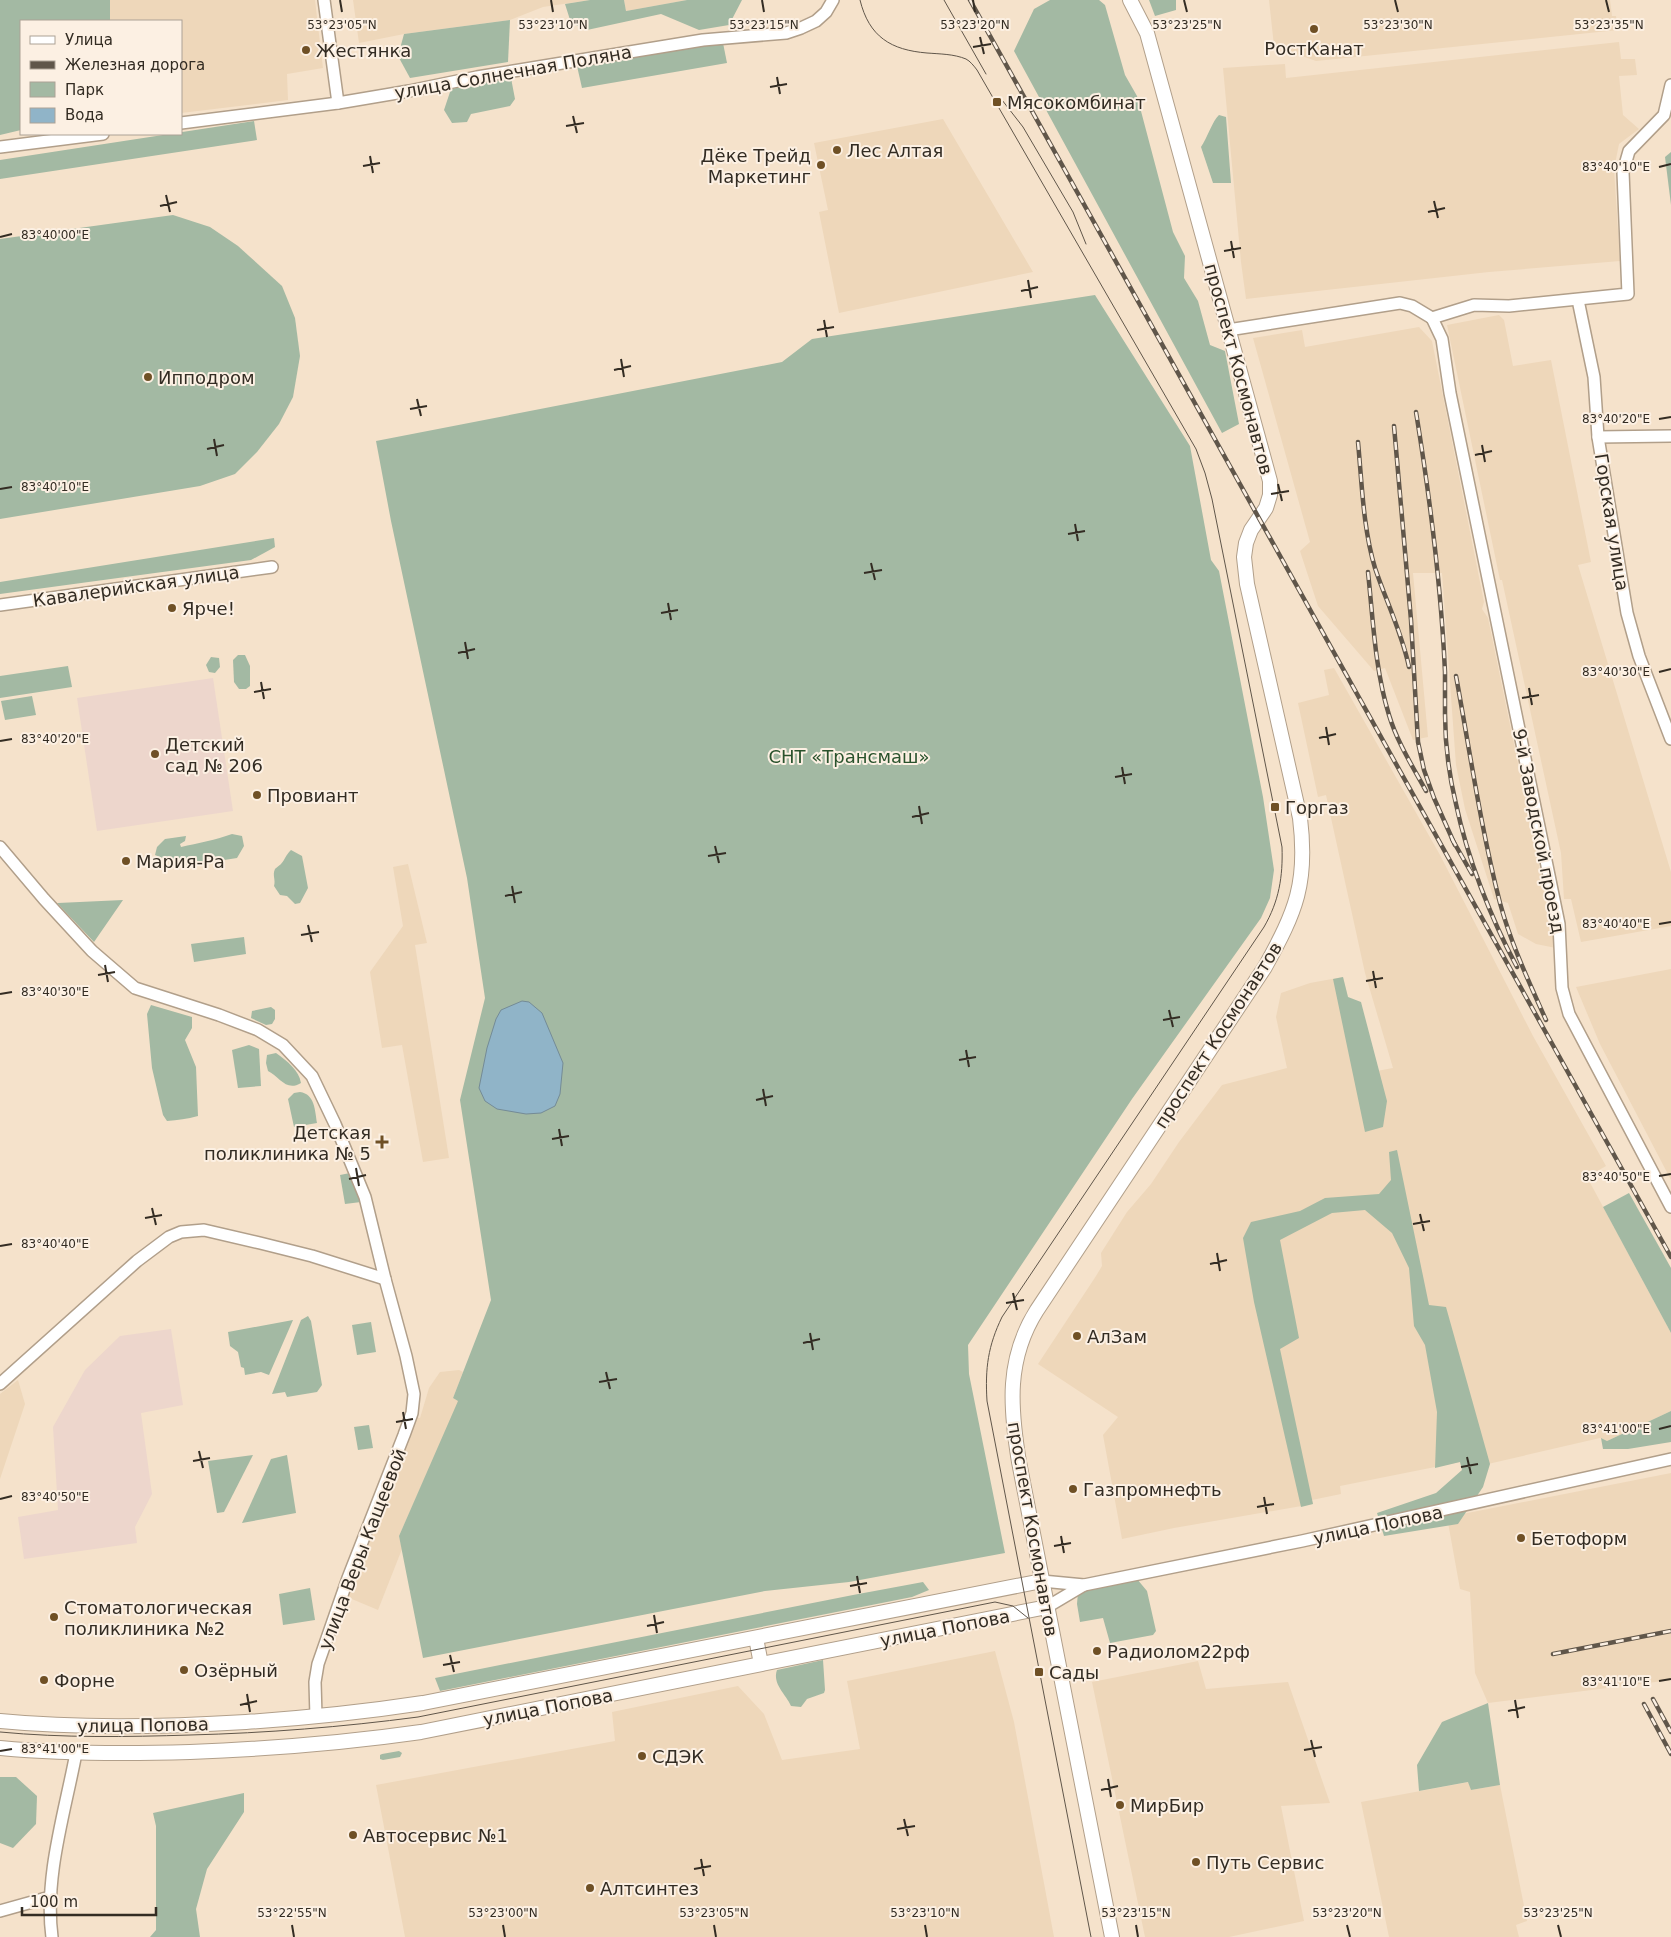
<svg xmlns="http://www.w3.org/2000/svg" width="1671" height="1937" viewBox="0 0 1671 1937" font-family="'DejaVu Sans',sans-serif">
<rect width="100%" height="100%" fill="#f5e2cb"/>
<!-- built -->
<g fill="#eed7ba">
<path d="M110 0H315L323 68 287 74 288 100 181 113V21H110Z"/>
<path d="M353 0H590L543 7 510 20 404 34 359 43Z"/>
<path d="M624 0H687L626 11Z"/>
<path d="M1269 0H1610L1612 16H1616L1618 30 1316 61 1274 46Z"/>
<path d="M1619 42 1621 59H1635L1637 75 1619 76 1623 115 1639 129 1619 144 1614 169 1620 261 1489 272 1246 299 1241 262 1223 68 1285 64 1286 78Z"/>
<path d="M943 119 1033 272 839 313 819 212 828 210 814 143Z"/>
<path d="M1499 315 1504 320 1513 366 1551 360 1591 562 1578 565 1671 872V926L1581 942 1571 899H1564L1561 853 1502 580H1500L1447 325Z"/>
<path d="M1419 327 1432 341 1484 602 1482 609 1488 618 1556 948 1536 944 1518 934 1508 903 1494 899 1465 809 1456 765 1442 573H1413L1428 737 1413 740 1385 668 1374 671 1318 606 1300 551 1310 542 1253 338 1302 330 1305 347Z"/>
<path d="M1334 668 1440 855 1533 1036 1606 1166 1587 1177 1671 1333V1411L1607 1441 1600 1438 1462 1470 1460 1462 1340 1486 1341 1494 1312 1500 1313 1504 1174 1528 1122 1539 1103 1435 1118 1417 1038 1364 1096 1276 1102 1266 1101 1253 1127 1212 1151 1184 1179 1142 1222 1085 1287 1068 1276 1017 1281 993 1310 983 1343 977 1366 1073 1393 1068 1365 973 1326 795 1318 797 1298 703 1329 695 1324 670Z"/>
<path d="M408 864 427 943 415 945 449 1158 423 1162 402 1045 382 1048 370 972 403 926 393 867Z"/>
<path d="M1671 969V1180L1600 1044 1576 987Z"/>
<path d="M459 1370 463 1372 453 1398 459 1401 399 1536 402 1549 378 1610 347 1597 416 1417 420 1418 429 1388 440 1372Z"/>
<path d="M18 1380 25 1404 0 1479V1394Z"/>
<path d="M1671 1473V1680L1488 1703 1475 1673 1470 1592 1460 1589 1447 1517Z"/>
<path d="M995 1651 1014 1722 1054 1937H405L376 1785 615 1741 612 1712 738 1686 764 1714 782 1760 860 1749 847 1681Z"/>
<path d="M1198 1661 1206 1689 1288 1682 1330 1803 1281 1806 1304 1921 1229 1937H1145L1092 1682Z"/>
<path d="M1469 1782 1471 1790 1500 1785 1527 1921 1516 1925 1519 1937H1389L1361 1802Z"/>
</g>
<!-- education -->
<g fill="#edd6cc">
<path d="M213 678 233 811 97 831 77 698Z"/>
<path d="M171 1329 183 1405 141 1413 152 1494 135 1527 137 1543 24 1559 18 1517 58 1510 53 1427 85 1370 120 1336Z"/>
</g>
<!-- green -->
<g fill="#a3b9a3">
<path d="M0 0H110V21H21V130L0 135Z"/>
<path d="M590 0H624L626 11 687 0H742L729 25 699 30 661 14 587 30 571 23 565 4Z"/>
<path d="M1050 0H1099L1105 5 1125 75 1137 96 1173 232 1185 256 1184 278 1198 301 1210 345 1225 351 1239 424 1222 433 1014 51 1034 9Z"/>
<path d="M1149 0H1176V10L1155 16Z"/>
<path d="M510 20 508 62 410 78 398 56 404 34Z"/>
<path d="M723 43 727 63 582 88 577 66Z"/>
<path d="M511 78 515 99 510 106 471 114 467 122 452 123 444 110 451 89Z"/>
<path d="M1219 115 1226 117 1231 183H1213L1201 147C1207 138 1213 120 1219 115Z"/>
<path d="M254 121 257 140 0 179V160Z"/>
<path d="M1671 152V205L1665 157Z"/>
<path d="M173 215 210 227 238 246 282 286 295 318 300 356 293 397 279 424 257 452 235 474 200 486 0 519V239Z"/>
<path d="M1095 295 1190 446 1211 560 1219 571 1263 797 1274 870 1270 898 1261 918 1132 1099 968 1345 969 1374 1005 1553 849 1582 765 1591 423 1658 399 1536 458 1401 453 1398 491 1300 460 1100 485 998 467 878 391 521 376 441 782 362 812 339Z"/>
<path d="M274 538 275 547 251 560 0 594V582Z"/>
<path d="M238 655H245L250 666V686L246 689H239L234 682 233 660Z"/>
<path d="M211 657 219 658 220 667 215 673 209 672 206 665Z"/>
<path d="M68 666 72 687 0 698V676Z"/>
<path d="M32 696 36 715 5 720 1 701Z"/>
<path d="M232 834 242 836 244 846 237 858 205 863 174 865 170 861 155 855 157 847 165 839 186 836 185 841 180 844 181 847C198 843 216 840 232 834Z"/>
<path d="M291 850 302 856 308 888 300 903 295 904 287 896 280 895 274 886C276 880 272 875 275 869 276 868 280 865 281 864 286 858 285 856 291 850Z"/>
<path d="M123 900 94 942 57 903H58Z"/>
<path d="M244 937 246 954 194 962 191 944Z"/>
<path d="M1343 977 1348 997 1361 1002 1387 1101 1383 1127 1365 1132 1333 979Z"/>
<path d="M151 1005 192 1017V1028L185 1040 196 1067 198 1116C187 1119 178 1120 167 1121L163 1115 152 1068 147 1014Z"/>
<path d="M271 1007 275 1010V1019L272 1024 266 1025 251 1018 252 1011Z"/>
<path d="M249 1045 259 1049 261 1086 238 1088 232 1050Z"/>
<path d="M276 1053C287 1061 299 1070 301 1083 286 1092 280 1077 268 1071L266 1063 267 1055Z"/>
<path d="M300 1092C315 1094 315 1111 317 1123L294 1127 288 1099 294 1093Z"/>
<path d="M1397 1150 1429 1305 1446 1307 1490 1464 1483 1487 1458 1524 1384 1536 1377 1513 1436 1493 1462 1470 1460 1462 1435 1468 1437 1412 1425 1345 1414 1326 1409 1268 1392 1233 1365 1210 1332 1213 1280 1240 1299 1338 1280 1349 1313 1504 1301 1507 1254 1302 1243 1238 1251 1222 1300 1211 1325 1198 1379 1194 1391 1180 1389 1152Z"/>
<path d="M350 1173 361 1202 345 1204 340 1175Z"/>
<path d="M1629 1193 1671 1268V1333L1603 1207Z"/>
<path d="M308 1316 311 1321 322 1385 317 1392 287 1397 285 1392 272 1394 301 1320Z"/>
<path d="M293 1320 269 1375 261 1372 245 1375 244 1368 241 1367 238 1352 230 1346 228 1332Z"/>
<path d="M371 1322 376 1352 357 1355 352 1325Z"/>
<path d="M1671 1411V1442L1628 1449H1603L1601 1438 1607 1441Z"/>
<path d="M369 1425 373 1448 358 1450 354 1427Z"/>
<path d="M253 1455 224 1512 217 1513 208 1461Z"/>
<path d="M287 1455 296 1513 242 1523 271 1459Z"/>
<path d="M1137 1579 1147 1591 1156 1631 1153 1635 1110 1643 1103 1618 1080 1622 1077 1604 1078 1592Z"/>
<path d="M923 1582 929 1590 912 1597 440 1691 435 1678 853 1595Z"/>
<path d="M310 1588 315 1620 283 1625 279 1594Z"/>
<path d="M823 1660 825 1690 824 1693 807 1699 801 1707 791 1706C786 1694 772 1684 777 1670Z"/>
<path d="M1488 1703 1500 1785 1471 1790 1468 1782 1419 1791 1417 1765 1442 1722Z"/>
<path d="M399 1751 402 1753 400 1757 383 1760 380 1759V1755L382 1754Z"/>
<path d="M0 1777H16L37 1796 36 1824 13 1848 0 1843Z"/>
<path d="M244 1793V1812L207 1869 196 1909 200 1937H150L156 1930V1826L153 1813Z"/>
</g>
<!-- water -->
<path fill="#90b4c8" stroke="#748b96" d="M522 1001 529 1002 542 1013 563 1063 560 1094 555 1106 541 1113 526 1114 497 1109 485 1101 479 1088 487 1048 496 1019 501 1010Z"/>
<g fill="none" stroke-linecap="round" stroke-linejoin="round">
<defs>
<g id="minor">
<path d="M324 0 338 103"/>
<path d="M181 123 338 103 409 91 477 77 703 40 786 33 801 28 816 21 826 12 833 0"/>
<path d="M0 147 103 134"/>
<path d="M1578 300 1594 377 1598 437 1627 613 1639 656 1671 739"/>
<path d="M1432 318 1442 339 1450 393 1559 924 1562 988 1569 1014 1671 1207"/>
<path d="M1432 318 1474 305 1509 306 1628 294 1623 172 1629 151 1664 115 1671 85"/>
<path d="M1228 330 1400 303 1412 306 1432 318"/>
<path d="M1598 437 1671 436"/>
<path d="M0 605 272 567"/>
<path d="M0 847 44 899 92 951 135 988 219 1015 258 1030 283 1045 312 1076 335 1124 365 1197 385 1279 406 1356 414 1394 412 1413 404 1435 348 1578 318 1664 315 1682 316 1717"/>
<path d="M0 1384 137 1261 169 1237 181 1232 204 1230 260 1243 312 1256 385 1279"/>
<path d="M1042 1581 1084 1585 1302 1541 1671 1459"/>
<path d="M1047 1607 1084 1585"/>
<path d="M0 1911 50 1897"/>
<path d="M52 1937C44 1877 65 1812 76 1753"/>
</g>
<g id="major">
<path d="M756 1638 761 1664"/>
<path d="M0 1721C82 1729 164 1727 246 1722 305 1718 364 1712 423 1703L1042 1581"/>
<path d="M0 1748C63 1754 127 1754 190 1752 267 1749 344 1743 421 1732L1047 1607"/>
<path d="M1112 1937 1019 1462C1010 1407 1006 1359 1037 1310L1265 967C1296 911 1308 883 1300 818L1247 584 1244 557 1246 543 1251 530 1266 508 1270 495V481L1147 33 1130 0"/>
</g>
</defs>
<!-- minor casing -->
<use href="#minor" stroke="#b19f8a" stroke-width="14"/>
<!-- major casing -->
<use href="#major" stroke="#b19f8a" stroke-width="16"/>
<!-- minor -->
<use href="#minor" stroke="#fff" stroke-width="11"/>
<!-- major -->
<use href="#major" stroke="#fff" stroke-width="14"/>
<!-- tram -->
<g stroke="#60564a" stroke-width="1">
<path d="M860 0C869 37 891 50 927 53 940 54 954 54 966 59 970 61 974 66 977 70L1196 449 1205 473 1212 499 1282 847C1283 877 1279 901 1264 927L1002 1317C988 1346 985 1368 987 1401L1091 1937"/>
<path d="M944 0 986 74"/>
<path d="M1002 100 1023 127 1073 212 1086 244"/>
<path d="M0 1732C63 1738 127 1737 190 1735 267 1733 342 1727 418 1717L995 1602 1013 1606 1028 1618"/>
</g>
<defs>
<g id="rail">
<path d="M970 0 1671 1257"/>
<path d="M1416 412C1430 498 1441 585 1445 672 1445 686 1445 700 1445 714 1445 744 1449 775 1456 804 1467 857 1491 919 1517 967"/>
<path d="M1394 426 1411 620 1418 742 1424 770 1434 798 1455 845"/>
<path d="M1358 442C1362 484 1363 528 1375 568 1386 601 1402 633 1409 667"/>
<path d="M1368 572C1373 619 1375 670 1389 715 1397 742 1413 767 1426 791"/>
<path d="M1456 676C1470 752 1481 829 1500 903 1511 944 1529 982 1546 1020"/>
<path d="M1452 839 1472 874"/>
<path d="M1553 1654 1671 1631"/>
<path d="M1653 1699 1671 1732"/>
<path d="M1644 1704 1671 1754"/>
</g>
</defs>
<!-- rail casing -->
<use href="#rail" stroke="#60564a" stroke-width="4.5"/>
<!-- rail -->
<use href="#rail" stroke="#fcf0e3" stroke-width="2.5" stroke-dasharray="8" stroke-linecap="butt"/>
</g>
<!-- ticks -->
<path fill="none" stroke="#332c23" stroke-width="2" d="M340 0 342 12M551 0 553 12M762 0 764 12M973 0 975 12M1184 0 1187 12M1395 0 1398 12M1606 0 1609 12M980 37 984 54M973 47 991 44M777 77 780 94M770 87 787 84M573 116 577 133M566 126 584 123M370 156 373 173M363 166 380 163M1659 167 1671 164M166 195 170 212M1434 201 1438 218M160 206 177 202M1428 212 1445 208M0 237 12 234M1231 241 1234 258M1224 251 1241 248M1028 280 1031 298M1021 291 1038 287M824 320 827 337M817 330 834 327M621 359 624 377M614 370 631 366M417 399 421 416M410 409 427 406M1659 419 1671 417M214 439 217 456M1482 445 1485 462M207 449 224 445M1475 455 1492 451M1278 484 1282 501M0 489 12 487M1271 494 1289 491M1075 524 1078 541M1068 534 1085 531M871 563 875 580M864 573 882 570M668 603 671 620M661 613 678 610M465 642 468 659M458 653 475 649M1659 672 1671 669M261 682 264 699M1529 688 1532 705M254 692 271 689M1522 698 1539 695M1326 727 1329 745M1319 738 1336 734M0 741 12 739M1122 767 1125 784M1115 777 1132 774M919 806 922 824M912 817 929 813M715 846 719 863M708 856 726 853M512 886 515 903M505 896 522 892M1659 924 1671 922M308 925 312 942M301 935 319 932M105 965 108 982M1373 971 1376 988M98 975 115 972M1366 981 1383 978M0 994 12 992M1169 1010 1173 1027M1163 1020 1180 1017M966 1050 969 1067M959 1060 976 1057M763 1089 766 1106M756 1100 773 1096M559 1129 562 1146M552 1139 569 1136M356 1168 359 1186M1659 1176 1671 1174M349 1179 366 1175M152 1208 156 1225M1420 1214 1424 1231M145 1218 162 1215M1413 1224 1430 1221M0 1246 12 1244M1217 1253 1220 1271M1210 1264 1227 1260M1013 1293 1017 1310M1006 1303 1024 1300M810 1333 813 1350M803 1343 820 1339M606 1372 610 1389M599 1382 617 1379M403 1412 406 1429M396 1422 413 1419M1659 1429 1671 1426M199 1451 203 1468M1467 1457 1471 1474M193 1461 210 1458M1461 1467 1478 1464M1264 1497 1267 1514M0 1499 12 1496M1257 1507 1274 1504M1061 1536 1064 1553M1054 1546 1071 1543M857 1576 860 1593M850 1586 867 1583M654 1615 657 1633M647 1626 664 1622M450 1655 454 1672M443 1665 460 1662M1659 1681 1671 1679M247 1694 250 1712M1515 1700 1518 1718M240 1705 257 1701M1508 1711 1525 1707M1311 1740 1315 1757M1304 1750 1322 1747M0 1751 12 1749M1108 1779 1111 1797M1101 1790 1118 1786M904 1819 908 1836M897 1829 915 1826M701 1859 704 1876M694 1869 711 1866M292 1925 294 1937M503 1925 505 1937M714 1925 716 1937M925 1925 927 1937M1136 1925 1138 1937M1347 1925 1350 1937M1558 1925 1561 1937"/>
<!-- markers -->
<g fill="#6f5025" stroke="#fcf0e3" stroke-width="2">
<circle cx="1314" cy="29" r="5"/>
<circle cx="306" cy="50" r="5"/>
<rect x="992" y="97" width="10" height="10" rx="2.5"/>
<circle cx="837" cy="150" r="5"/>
<circle cx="821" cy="165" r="5"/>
<circle cx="148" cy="377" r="5"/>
<circle cx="172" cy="608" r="5"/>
<circle cx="155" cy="754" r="5"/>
<circle cx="257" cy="795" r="5"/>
<rect x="1270" y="802" width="10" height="10" rx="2.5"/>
<circle cx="126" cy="861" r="5"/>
<path d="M379.5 1134.5h5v5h5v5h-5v5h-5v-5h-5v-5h5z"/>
<circle cx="1077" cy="1336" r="5"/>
<circle cx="1073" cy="1489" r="5"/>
<circle cx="1521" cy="1538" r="5"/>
<circle cx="54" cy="1617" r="5"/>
<circle cx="1097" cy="1651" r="5"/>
<circle cx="184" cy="1670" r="5"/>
<rect x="1034" y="1667" width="10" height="10" rx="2.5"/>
<circle cx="44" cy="1680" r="5"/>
<circle cx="642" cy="1756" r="5"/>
<circle cx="1120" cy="1805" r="5"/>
<circle cx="353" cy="1835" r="5"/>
<circle cx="1196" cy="1862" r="5"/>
<circle cx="590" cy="1888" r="5"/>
</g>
<g text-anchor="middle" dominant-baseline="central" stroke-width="4" stroke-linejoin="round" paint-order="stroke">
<!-- poi labels -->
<g font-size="18" fill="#332c23" stroke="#fcf0e3" text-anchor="start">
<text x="1314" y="48" text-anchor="middle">РостКанат</text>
<text x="316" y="50">Жестянка</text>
<text x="1007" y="102">Мясокомбинат</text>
<text x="847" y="150">Лес Алтая</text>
<text x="811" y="155" text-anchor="end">Дёке Трейд<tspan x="811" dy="21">Маркетинг</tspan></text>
<text x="158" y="377">Ипподром</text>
<text x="182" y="608">Ярче!</text>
<text x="165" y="744">Детский<tspan x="165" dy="21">сад № 206</tspan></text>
<text x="267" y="795">Провиант</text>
<text x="1285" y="807">Горгаз</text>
<text x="136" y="861">Мария-Ра</text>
<text x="371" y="1132" text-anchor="end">Детская<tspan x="371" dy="21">поликлиника № 5</tspan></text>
<text x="1087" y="1336">АлЗам</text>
<text x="1083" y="1489">Газпромнефть</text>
<text x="1531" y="1538">Бетоформ</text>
<text x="64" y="1607">Стоматологическая<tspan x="64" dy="21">поликлиника №2</tspan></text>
<text x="1107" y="1651">Радиолом22рф</text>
<text x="194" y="1670">Озёрный</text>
<text x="1049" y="1672">Сады</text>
<text x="54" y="1680">Форне</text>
<text x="652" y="1756">СДЭК</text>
<text x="1130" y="1805">МирБир</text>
<text x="363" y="1835">Автосервис №1</text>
<text x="1206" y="1862">Путь Сервис</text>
<text x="600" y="1888">Алтсинтез</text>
</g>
<!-- street labels -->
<g font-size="18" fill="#332c23" stroke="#fcf0e3">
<text transform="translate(513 72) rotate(-10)">улица Солнечная Поляна</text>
<text transform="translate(1239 369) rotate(75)">проспект Космонавтов</text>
<text transform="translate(1612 522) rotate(81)">Горская улица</text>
<text transform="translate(136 586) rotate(-8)">Кавалерийская улица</text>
<text transform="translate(1539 831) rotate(79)">9-й Заводской проезд</text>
<text transform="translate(1218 1035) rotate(-57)">проспект Космонавтов</text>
<text transform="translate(1378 1525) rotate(-12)">улица Попова</text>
<text transform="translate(1033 1529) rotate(80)">проспект Космонавтов</text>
<text transform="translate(362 1549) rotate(-69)">улица Веры Кащеевой</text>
<text transform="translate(945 1628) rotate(-11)">улица Попова</text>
<text transform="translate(548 1707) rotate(-11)">улица Попова</text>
<text transform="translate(143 1725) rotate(-1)">улица Попова</text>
</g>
<!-- park labels -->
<g font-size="18" fill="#29522c" stroke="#fcf0e3">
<text x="849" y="756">СНТ «Трансмаш»</text>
</g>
</g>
<g font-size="12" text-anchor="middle" fill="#332c23" stroke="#fcf0e3" stroke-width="4" stroke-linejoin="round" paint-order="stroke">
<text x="342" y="29">53°23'05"N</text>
<text x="553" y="29">53°23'10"N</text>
<text x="764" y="29">53°23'15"N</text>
<text x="975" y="29">53°23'20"N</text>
<text x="1398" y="29">53°23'30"N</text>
<text x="1609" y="29">53°23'35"N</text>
<text x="1187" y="29">53°23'25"N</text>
<text x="1616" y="171">83°40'10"E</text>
<text x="55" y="239">83°40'00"E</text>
<text x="1616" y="423">83°40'20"E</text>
<text x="55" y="491">83°40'10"E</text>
<text x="1616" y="676">83°40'30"E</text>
<text x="55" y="743">83°40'20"E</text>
<text x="1616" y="928">83°40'40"E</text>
<text x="55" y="996">83°40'30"E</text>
<text x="1616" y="1181">83°40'50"E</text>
<text x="55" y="1248">83°40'40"E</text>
<text x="1616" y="1433">83°41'00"E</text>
<text x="55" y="1501">83°40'50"E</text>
<text x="1616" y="1686">83°41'10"E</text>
<text x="55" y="1753">83°41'00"E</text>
<text x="292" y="1917">53°22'55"N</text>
<text x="503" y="1917">53°23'00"N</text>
<text x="714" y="1917">53°23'05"N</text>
<text x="925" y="1917">53°23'10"N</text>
<text x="1136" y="1917">53°23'15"N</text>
<text x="1347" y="1917">53°23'20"N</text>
<text x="1558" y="1917">53°23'25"N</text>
</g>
<!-- legend -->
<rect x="20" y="20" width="162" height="115" fill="#fcf0e3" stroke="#aca296"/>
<rect x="30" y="36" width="25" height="8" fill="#ffffff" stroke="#aca296"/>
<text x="65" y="45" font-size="15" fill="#332c23">Улица</text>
<rect x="30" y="61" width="25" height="8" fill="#60564a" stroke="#aca296"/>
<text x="65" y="70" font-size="15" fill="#332c23">Железная дорога</text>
<rect x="30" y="82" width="25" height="15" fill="#a3b9a3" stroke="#aca296"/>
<text x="65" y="95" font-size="15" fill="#332c23">Парк</text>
<rect x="30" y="108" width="25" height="15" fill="#90b4c8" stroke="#aca296"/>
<text x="65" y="120" font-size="15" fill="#332c23">Вода</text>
<!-- scale -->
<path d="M22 1907v8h134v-8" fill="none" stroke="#332c23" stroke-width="2.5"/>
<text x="30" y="1907" font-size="15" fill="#332c23" stroke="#fcf0e3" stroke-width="4" paint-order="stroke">100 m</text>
</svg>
